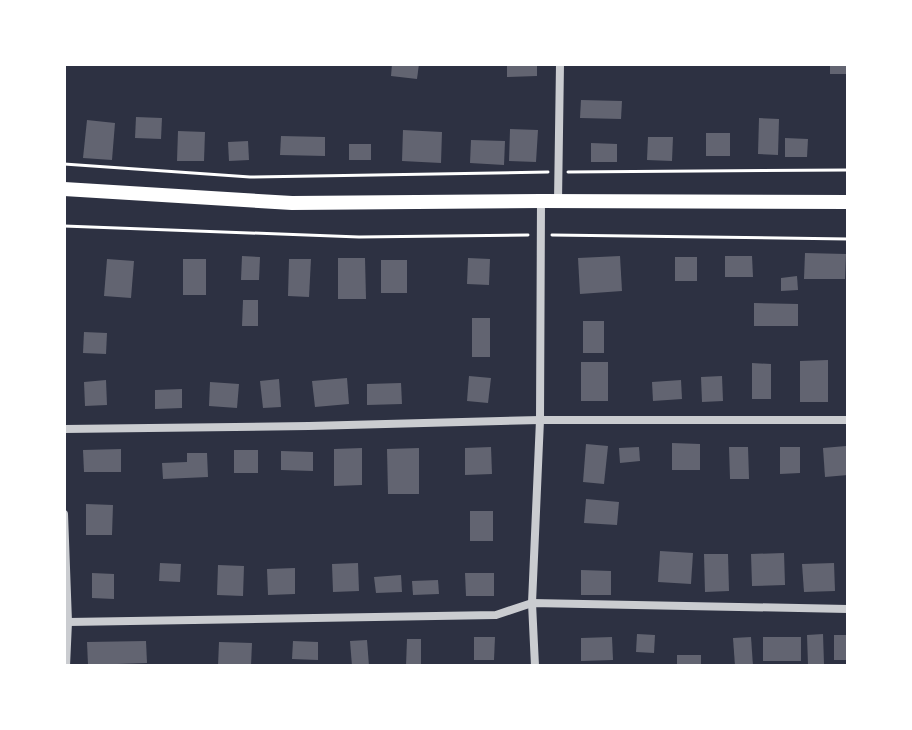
<svg xmlns="http://www.w3.org/2000/svg" width="912" height="730" viewBox="0 0 912 730" font-family="Raleway,sans-serif">
<rect width="100%" height="100%" fill="#2d3142"/>
<!-- building -->
<g fill="#626471">
<path d="M392 64H419L417 79 391 76Z"/>
<path d="M507 64H537V76L507 77Z"/>
<rect x="830" y="64" width="18" height="10"/>
<path d="M581 100 622 101 621 119 580 118Z"/>
<path d="M136 117 162 118 161 139 135 138Z"/>
<path d="M759 118 779 119 778 155 758 154Z"/>
<path d="M87 120 115 123 112 160 83 158Z"/>
<path d="M510 129 538 130 536 162 509 161Z"/>
<path d="M403 130 442 132 441 163 402 161Z"/>
<path d="M178 131 205 132 204 161H177Z"/>
<rect x="706" y="133" width="24" height="23"/>
<path d="M281 136 325 137V156L280 155Z"/>
<path d="M648 137H673L672 161 647 160Z"/>
<path d="M785 138 808 139 807 157H785Z"/>
<path d="M471 140 505 141 504 165 470 163Z"/>
<path d="M248 141 249 160 229 161 228 142Z"/>
<path d="M591 143 617 144V162H591Z"/>
<rect x="349" y="144" width="22" height="16"/>
<path d="M805 253 846 254 845 279H804Z"/>
<path d="M242 256 260 257 259 280H241Z"/>
<path d="M620 256 622 291 580 294 578 258Z"/>
<path d="M725 256H752L753 277H725Z"/>
<rect x="675" y="257" width="22" height="24"/>
<path d="M338 258H365L366 299H338Z"/>
<path d="M468 258 490 259 489 285 467 284Z"/>
<path d="M107 259 134 261 131 298 104 296Z"/>
<rect x="183" y="259" width="23" height="36"/>
<path d="M289 259H311L309 297 288 296Z"/>
<rect x="381" y="260" width="26" height="33"/>
<path d="M797 276 798 290 781 291V278Z"/>
<path d="M243 300H258V326H242Z"/>
<path d="M754 303 798 304V326H754Z"/>
<rect x="472" y="318" width="18" height="39"/>
<rect x="583" y="321" width="21" height="32"/>
<path d="M84 332 107 333 106 354 83 353Z"/>
<path d="M828 360V402H800V361Z"/>
<rect x="581" y="362" width="27" height="39"/>
<path d="M752 363 771 364V399H752Z"/>
<path d="M469 376 491 378 488 403 467 401Z"/>
<path d="M722 376 723 401 702 402 701 377Z"/>
<path d="M347 378 349 404 315 407 312 381Z"/>
<path d="M279 379 281 407 263 408 260 381Z"/>
<path d="M106 380 107 405 85 406 84 382Z"/>
<path d="M681 380 682 399 653 401 652 382Z"/>
<path d="M210 382 239 384 237 408 209 406Z"/>
<path d="M401 383 402 404 367 405V384Z"/>
<path d="M182 389V408L155 409V390Z"/>
<path d="M672 443 700 444V470H672Z"/>
<path d="M586 444 608 446 604 484 583 482Z"/>
<path d="M846 446 848 475 825 477 823 448Z"/>
<path d="M491 447 492 474 465 475V448Z"/>
<path d="M639 447 640 461 620 463 619 448Z"/>
<path d="M729 447H748L749 479H730Z"/>
<path d="M780 447H800V473L780 474Z"/>
<path d="M362 448V485L334 486V449Z"/>
<path d="M419 448V494H388L387 449Z"/>
<path d="M121 449V472H84L83 450Z"/>
<rect x="234" y="450" width="24" height="23"/>
<path d="M281 451 313 452V471L281 470Z"/>
<path d="M187 453H207L208 477 163 479 162 463 187 462Z"/>
<path d="M586 499 619 502 617 525 584 523Z"/>
<path d="M86 504 113 505 112 535H86Z"/>
<rect x="470" y="511" width="23" height="30"/>
<path d="M660 551 693 553 691 584 658 582Z"/>
<path d="M784 553 785 585 752 586 751 554Z"/>
<path d="M704 554H728L729 591 705 592Z"/>
<path d="M160 563 181 564 180 582 159 581Z"/>
<path d="M358 563 359 591 333 592 332 564Z"/>
<path d="M834 563 835 591 804 592 802 564Z"/>
<path d="M218 565 244 566 243 596 217 595Z"/>
<path d="M295 568V594L268 595 267 569Z"/>
<path d="M581 570 611 571V595H581Z"/>
<path d="M92 573 114 574V599L92 598Z"/>
<path d="M465 573H494V596H466Z"/>
<path d="M401 575 402 592 376 593 374 577Z"/>
<path d="M438 580 439 594 413 595 412 581Z"/>
<path d="M637 634 655 635 654 653 636 652Z"/>
<path d="M823 634 824 664 808 665 807 635Z"/>
<rect x="834" y="635" width="14" height="25"/>
<path d="M474 637H495L494 660H474Z"/>
<path d="M612 637 613 660 581 661V638Z"/>
<path d="M751 637 753 666H735L733 638Z"/>
<rect x="763" y="637" width="38" height="24"/>
<path d="M407 639H421V666H406Z"/>
<path d="M367 640 369 666H352L350 641Z"/>
<path d="M146 641 147 663 88 665 87 642Z"/>
<path d="M293 641 318 642V660L292 659Z"/>
<path d="M219 642 252 643 251 666H218Z"/>
<rect x="677" y="655" width="24" height="11"/>
</g>
<g fill="none" stroke-linecap="round" stroke-linejoin="round">
<!-- path -->
<g stroke="#fff" stroke-width="3">
<path d="M64 164 250 177 548 172"/>
<path d="M568 172 848 170"/>
<path d="M64 226 359 237 528 235"/>
<path d="M552 235 848 239"/>
</g>
<!-- minor -->
<g stroke="#caccd0" stroke-width="8">
<path d="M558 201 560 64"/>
<path d="M64 429 309 426 540 420H848"/>
<path d="M64 514 68 622 66 666"/>
<path d="M68 622 496 615 532 603 848 609"/>
<path d="M535 666 532 603 540 420 541 201"/>
</g>
<!-- secondary -->
<path stroke="#fff" stroke-width="14" d="M64 189 292 203 541 201 848 202"/>
</g>
<!-- border -->
<rect width="912" height="730" fill="none" stroke="#ffffff" stroke-width="132"/>
</svg>
